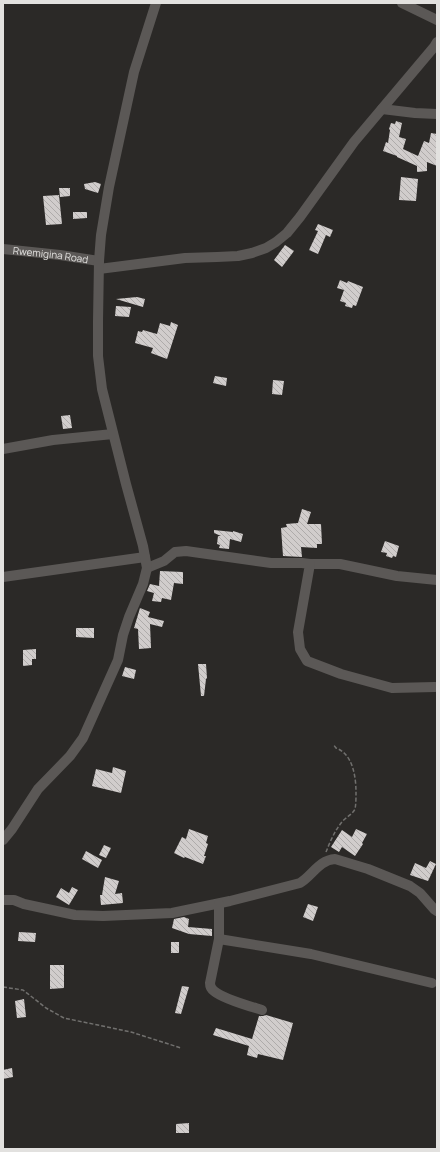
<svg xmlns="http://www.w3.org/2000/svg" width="440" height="1152" viewBox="0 0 440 1152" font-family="Manrope,sans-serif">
<defs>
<pattern id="building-back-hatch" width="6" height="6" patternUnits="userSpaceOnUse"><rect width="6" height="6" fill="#d1cdcc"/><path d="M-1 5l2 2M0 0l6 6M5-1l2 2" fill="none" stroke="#aeabaa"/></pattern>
</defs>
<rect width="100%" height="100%" fill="#2b2927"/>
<!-- building -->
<g fill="url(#building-back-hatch)">
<path d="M396 121 402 123 399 137 406 139 403 149 418 156 424 141 429 143 431 133 437 134V166L427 162V171L417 172V166L397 157V156L383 151 386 142 388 143 390 130 389 129 391 123 395 124Z"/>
<path d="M401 177 418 179 416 201 399 200Z"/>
<path d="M95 182 101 184 98 193 85 189 84 184Z"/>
<path d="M59 188H70V196L60 197Z"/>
<path d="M59 195 62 224 46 225 43 196Z"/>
<path d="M73 212H87V218L73 219Z"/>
<path d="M318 224 333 230 330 237 326 235 318 254 309 250 318 231 315 230Z"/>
<path d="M285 245 294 251 282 267 274 260Z"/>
<path d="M340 280 347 283 348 281 363 287 356 306 353 305 352 308 345 306 346 303 340 301 344 290 337 288Z"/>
<path d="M137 297 145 299 143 307 116 299Z"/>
<path d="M116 306 131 307 129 317 115 316Z"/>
<path d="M171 322 178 325 167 359 151 353 153 348 135 343 138 331 142 332 143 330 157 334 160 323 170 326Z"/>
<path d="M215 376 227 378 226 386 213 383Z"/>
<path d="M273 380 284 381 282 395 272 394Z"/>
<path d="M70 415 72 428 63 429 61 416Z"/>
<path d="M302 509 311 512 307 524H321L322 544H317V548L301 547 302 557 283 556 281 528 287 527 286 524 298 523Z"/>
<path d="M214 530 233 532V531L243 534 241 542 230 539 229 549 219 548 220 545 217 544 218 536H221L214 533Z"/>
<path d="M385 541 399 546 396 557 393 556 392 558 386 556 387 553 381 552Z"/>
<path d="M160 571 183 572V584L174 583 171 600 162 598 161 602 152 601 154 593 147 591 150 584 159 586Z"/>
<path d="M140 608 150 612 148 617 164 621 162 627 150 624 151 648 139 649 138 629 134 628Z"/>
<path d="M76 628H94V638L76 637Z"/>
<path d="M36 649V659H32V665L23 666V650Z"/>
<path d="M198 664H206L207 678 206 679 204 696H201Z"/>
<path d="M125 667 136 670 134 679 122 676Z"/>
<path d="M113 767 126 771 121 793 92 786 96 769 112 773Z"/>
<path d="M189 829 208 836 206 843 208 844 204 856H206L203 864 185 857 184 858 174 853 182 837 186 839Z"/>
<path d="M356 829 367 834 362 843 363 844 355 856 342 847 339 852 331 847 342 830 352 837Z"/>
<path d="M104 845 111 848 106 858 99 855Z"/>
<path d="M86 851 102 860 98 868 82 859Z"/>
<path d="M430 861 436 864 428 881 410 875 415 863 426 868Z"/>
<path d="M105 877 119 881 115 894 122 893 123 903 101 905 100 895H102Z"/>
<path d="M72 887 78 890 69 905 56 897 61 888 69 893Z"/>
<path d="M308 904 318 907 313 921 303 917Z"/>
<path d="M184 917 189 919 188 927 212 929V936L189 934 172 928 174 919Z"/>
<path d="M19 932 36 933 35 942 18 941Z"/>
<rect x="171" y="942" width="8" height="11"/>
<path d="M50 965H64V988L50 989Z"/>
<path d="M182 986 189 987 181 1014 175 1013Z"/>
<path d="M24 999 26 1017 17 1018 15 1001Z"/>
<path d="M266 1015 293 1023 283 1060 258 1054 257 1058 247 1055 249 1046 213 1035 216 1028 252 1039 259 1016H263Z"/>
<path d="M12 1068 13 1077 3 1079V1070Z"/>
<path d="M189 1123V1133H176V1124Z"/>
</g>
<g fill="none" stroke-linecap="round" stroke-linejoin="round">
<!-- path -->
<g stroke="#71706e" stroke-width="1.5" stroke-dasharray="4 2" stroke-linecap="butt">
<path d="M326 852C330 842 335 830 342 822 346 817 352 815 355 809 356 804 356 798 356 793 356 777 353 754 336 748L333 744"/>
<path d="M3 987 23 990 32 997 46 1008 64 1018 131 1032 181 1048"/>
</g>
<!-- street -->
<g stroke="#5b5856" stroke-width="10">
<path d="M402 3 437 20"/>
<path d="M382 109 415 113 437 114"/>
<path id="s1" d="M3 249 60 255 99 261"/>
<path d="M99 269 185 258 217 257 238 256 252 253 266 248 276 242 287 233 300 217 354 142 434 47 437 42"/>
<path d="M3 449 53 440 113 434"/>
<path d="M310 564H340L397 576 437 580"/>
<path d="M147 568 164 561 175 552 186 551 271 563H302L310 564 298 632 300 649 307 661 341 674 392 688 435 687"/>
<path d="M3 577 145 557"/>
<path d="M3 840 12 829 38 789 70 756 83 738 118 660 123 635 129 617 143 584 147 568 143 546 126 484 102 389 98 356V321L99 261 101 235 109 187 134 72 156 3"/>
<path d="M3 900H14L24 904 75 915 103 916 172 913 230 901 300 883C312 876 319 860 335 859L368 869 410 886 420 893 434 909 437 911"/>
<path d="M219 904V939L311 954 432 983"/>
<path d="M219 939 210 983C210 986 211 989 214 991 223 999 249 1006 262 1010"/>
</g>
</g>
<g text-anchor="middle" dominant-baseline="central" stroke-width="4" stroke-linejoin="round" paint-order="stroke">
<!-- street labels -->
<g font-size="10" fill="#e2e1df" stroke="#211f1e">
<text stroke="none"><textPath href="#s1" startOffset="48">Rwemigina Road</textPath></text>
</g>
</g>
<!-- border -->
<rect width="440" height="1152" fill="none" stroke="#e2e1df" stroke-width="8"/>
</svg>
